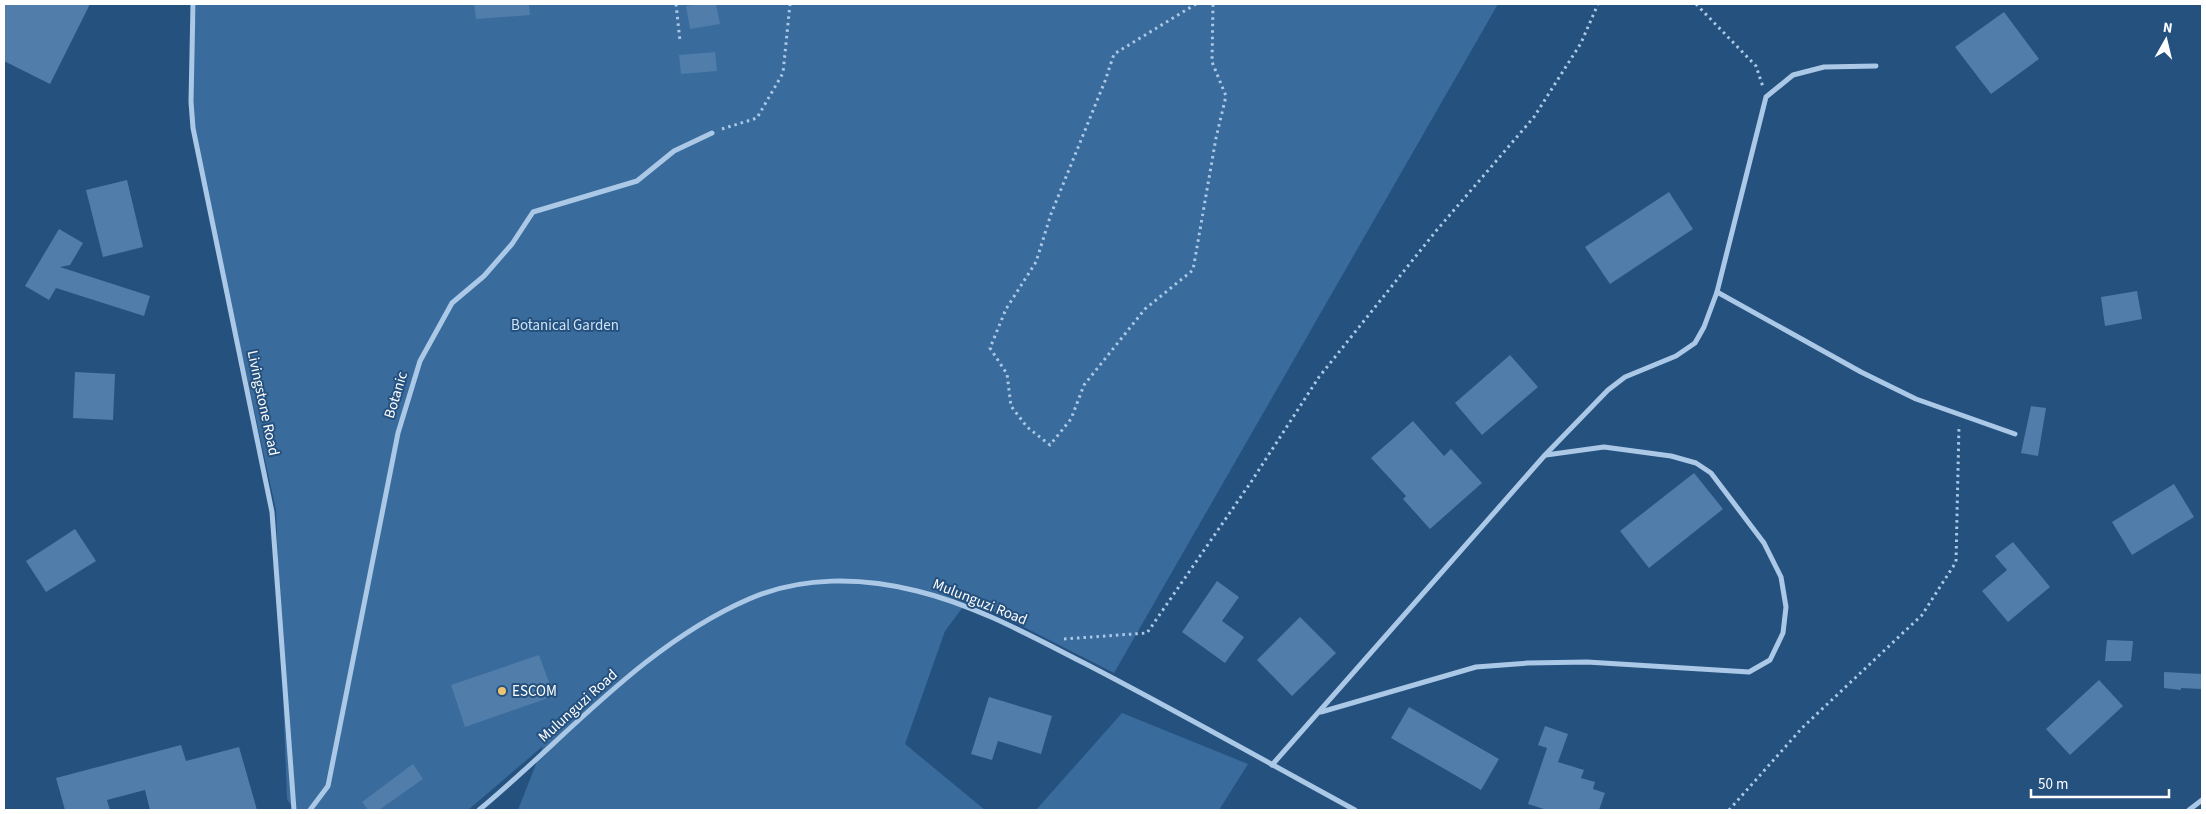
<svg xmlns="http://www.w3.org/2000/svg" width="2206" height="814" viewBox="0 0 2206 814" font-family="'Source Sans 3',sans-serif">
<rect width="100%" height="100%" fill="#25517f"/>
<!-- green -->
<g fill="#396b9d">
<path d="M196 4H1498L1114 673 969 599 945 631 905 744 985 810H518L543 746 468 810H294L287 799 276 510 190 117Z"/>
<path d="M1122 713 1248 764 1219 810H1036Z"/>
</g>
<!-- building -->
<g fill="#517daa">
<path d="M4 4H90L50 84 4 61Z"/>
<path d="M474 4H529L530 15 476 19Z"/>
<path d="M700 4H716L720 24 690 29 686 6Z"/>
<path d="M2004 12 2039 59 1991 94 1955 47Z"/>
<path d="M715 52 717 71 681 74 679 55Z"/>
<path d="M127 180 143 247 103 257 86 190Z"/>
<path d="M1669 192 1693 229 1610 284 1585 247Z"/>
<path d="M59 229 83 243 70 265 60 267 150 296 144 316 56 288 49 300 25 286Z"/>
<path d="M2137 291 2142 319 2105 326 2101 297Z"/>
<path d="M1510 355 1538 387 1482 435 1455 403Z"/>
<path d="M75 372 115 374 113 420 73 418Z"/>
<path d="M2031 406 2046 408 2038 456 2021 453Z"/>
<path d="M1413 421 1444 456 1451 449 1482 483 1430 529 1403 499 1406 496 1371 458Z"/>
<path d="M1694 473 1723 509 1649 568 1620 531Z"/>
<path d="M2174 484 2194 517 2132 555 2112 522Z"/>
<path d="M75 529 96 561 46 592 26 561Z"/>
<path d="M2013 542 2050 587 2008 622 1982 591 2007 570 1995 556Z"/>
<path d="M1217 581 1239 597 1222 621 1244 637 1225 663 1182 632Z"/>
<path d="M1300 617 1336 653 1292 696 1257 660Z"/>
<path d="M2107 640 2133 641 2131 661H2105Z"/>
<path d="M539 655 554 696 465 727 451 685Z"/>
<path d="M2164 672 2202 674V689L2181 688V690L2164 688Z"/>
<path d="M2099 680 2123 706 2070 755 2046 729Z"/>
<path d="M989 697 1052 716 1041 754 998 741 992 760 971 754Z"/>
<path d="M1409 707 1499 759 1481 790 1391 738Z"/>
<path d="M1545 726 1568 734 1558 762 1584 770 1581 778 1595 782 1593 789 1605 793 1599 810H1547L1528 804 1547 748 1538 745Z"/>
<path d="M181 745 186 761 239 747 257 810H150L145 790 107 800 110 810H65L56 778Z"/>
<path d="M413 764 423 779 379 810H368L362 802Z"/>
</g>
<g fill="none" stroke-linecap="round" stroke-linejoin="round">
<!-- path -->
<g stroke="#abc9e6" stroke-width="3" stroke-dasharray="2.5 4" stroke-linecap="butt">
<path d="M676 4 680 41"/>
<path d="M1196 4 1114 54 1105 81 1051 214 1036 262 1006 309 990 348 1007 374 1011 406 1027 427 1050 445 1071 419 1084 385 1145 309 1193 270 1216 138 1226 96 1212 62 1213 4"/>
<path d="M1696 4 1756 66 1763 87"/>
<path d="M722 129 757 118 783 73 790 4"/>
<path d="M1064 639 1147 633 1251 482 1319 377 1436 231 1534 117 1581 43 1598 4"/>
<path d="M1729 810 1803 727 1922 615 1956 562 1959 425"/>
</g>
<!-- minor -->
<g stroke="#abc9e6" stroke-width="5">
<path d="M193 4 191 102 193 128 272 512 294 810"/>
<path d="M1717 292 1861 372 1916 399 2015 434"/>
<path d="M1321 712 1476 667 1528 663 1587 662 1749 672 1770 660 1783 633 1786 607 1781 577 1764 543 1711 473 1696 463 1671 456 1604 447 1546 455"/>
<path d="M1272 765 1545 455 1608 390 1625 377 1676 356 1695 343 1704 327 1717 292 1766 97 1793 75 1824 67 1876 66"/>
<path d="M310 810 328 786 398 433 420 361 452 303 484 276 512 244 533 212 637 181 674 151 712 133"/>
<path d="M479 810C566 738 643 645 749 599 801 576 862 577 917 591 975 605 1031 636 1084 663 1175 710 1265 761 1355 810"/>
<path d="M2189 810 2202 800"/>
</g>
</g>
<!-- markers -->
<circle fill="#efc470" stroke="#25517f" stroke-width="2" cx="502" cy="691" r="5"/>
<g text-anchor="middle" dominant-baseline="central" stroke-width="4" stroke-linejoin="round" paint-order="stroke">
<!-- park labels -->
<g font-size="15" fill="#cee2f5" stroke="#25517f">
<text x="565" y="325">Botanical Garden</text>
</g>
<!-- street labels -->
<g font-size="15" fill="#fff" stroke="#25517f">
<text transform="translate(396 395) rotate(-73)">Botanic</text>
<text transform="translate(263 403) rotate(78)">Livingstone Road</text>
<text transform="translate(980 602) rotate(22)">Mulunguzi Road</text>
<text transform="translate(578 706) rotate(-42)">Mulunguzi Road</text>
</g>
<!-- poi labels -->
<g font-size="15" fill="#fff" stroke="#25517f" text-anchor="start">
<text x="512" y="691">ESCOM</text>
</g>
</g>
<!-- border -->
<rect width="2206" height="814" fill="none" stroke="#ffffff" stroke-width="10"/>
<!-- north arrow -->
<g transform="translate(2166 40) rotate(8)" stroke="#25517f" stroke-width="4" paint-order="stroke">
<path d="M0-4L9 19L0 12L-9 19Z" fill="#ffffff"/>
<text y="-8" font-size="14" font-weight="bold" text-anchor="middle" fill="#ffffff">N</text>
</g>
<!-- scale -->
<path d="M2031 789v8h138v-8" fill="none" stroke="#ffffff" stroke-width="2.5"/>
<text x="2038" y="789" font-size="15" fill="#ffffff" stroke="#25517f" stroke-width="4" paint-order="stroke">50 m</text>
</svg>
